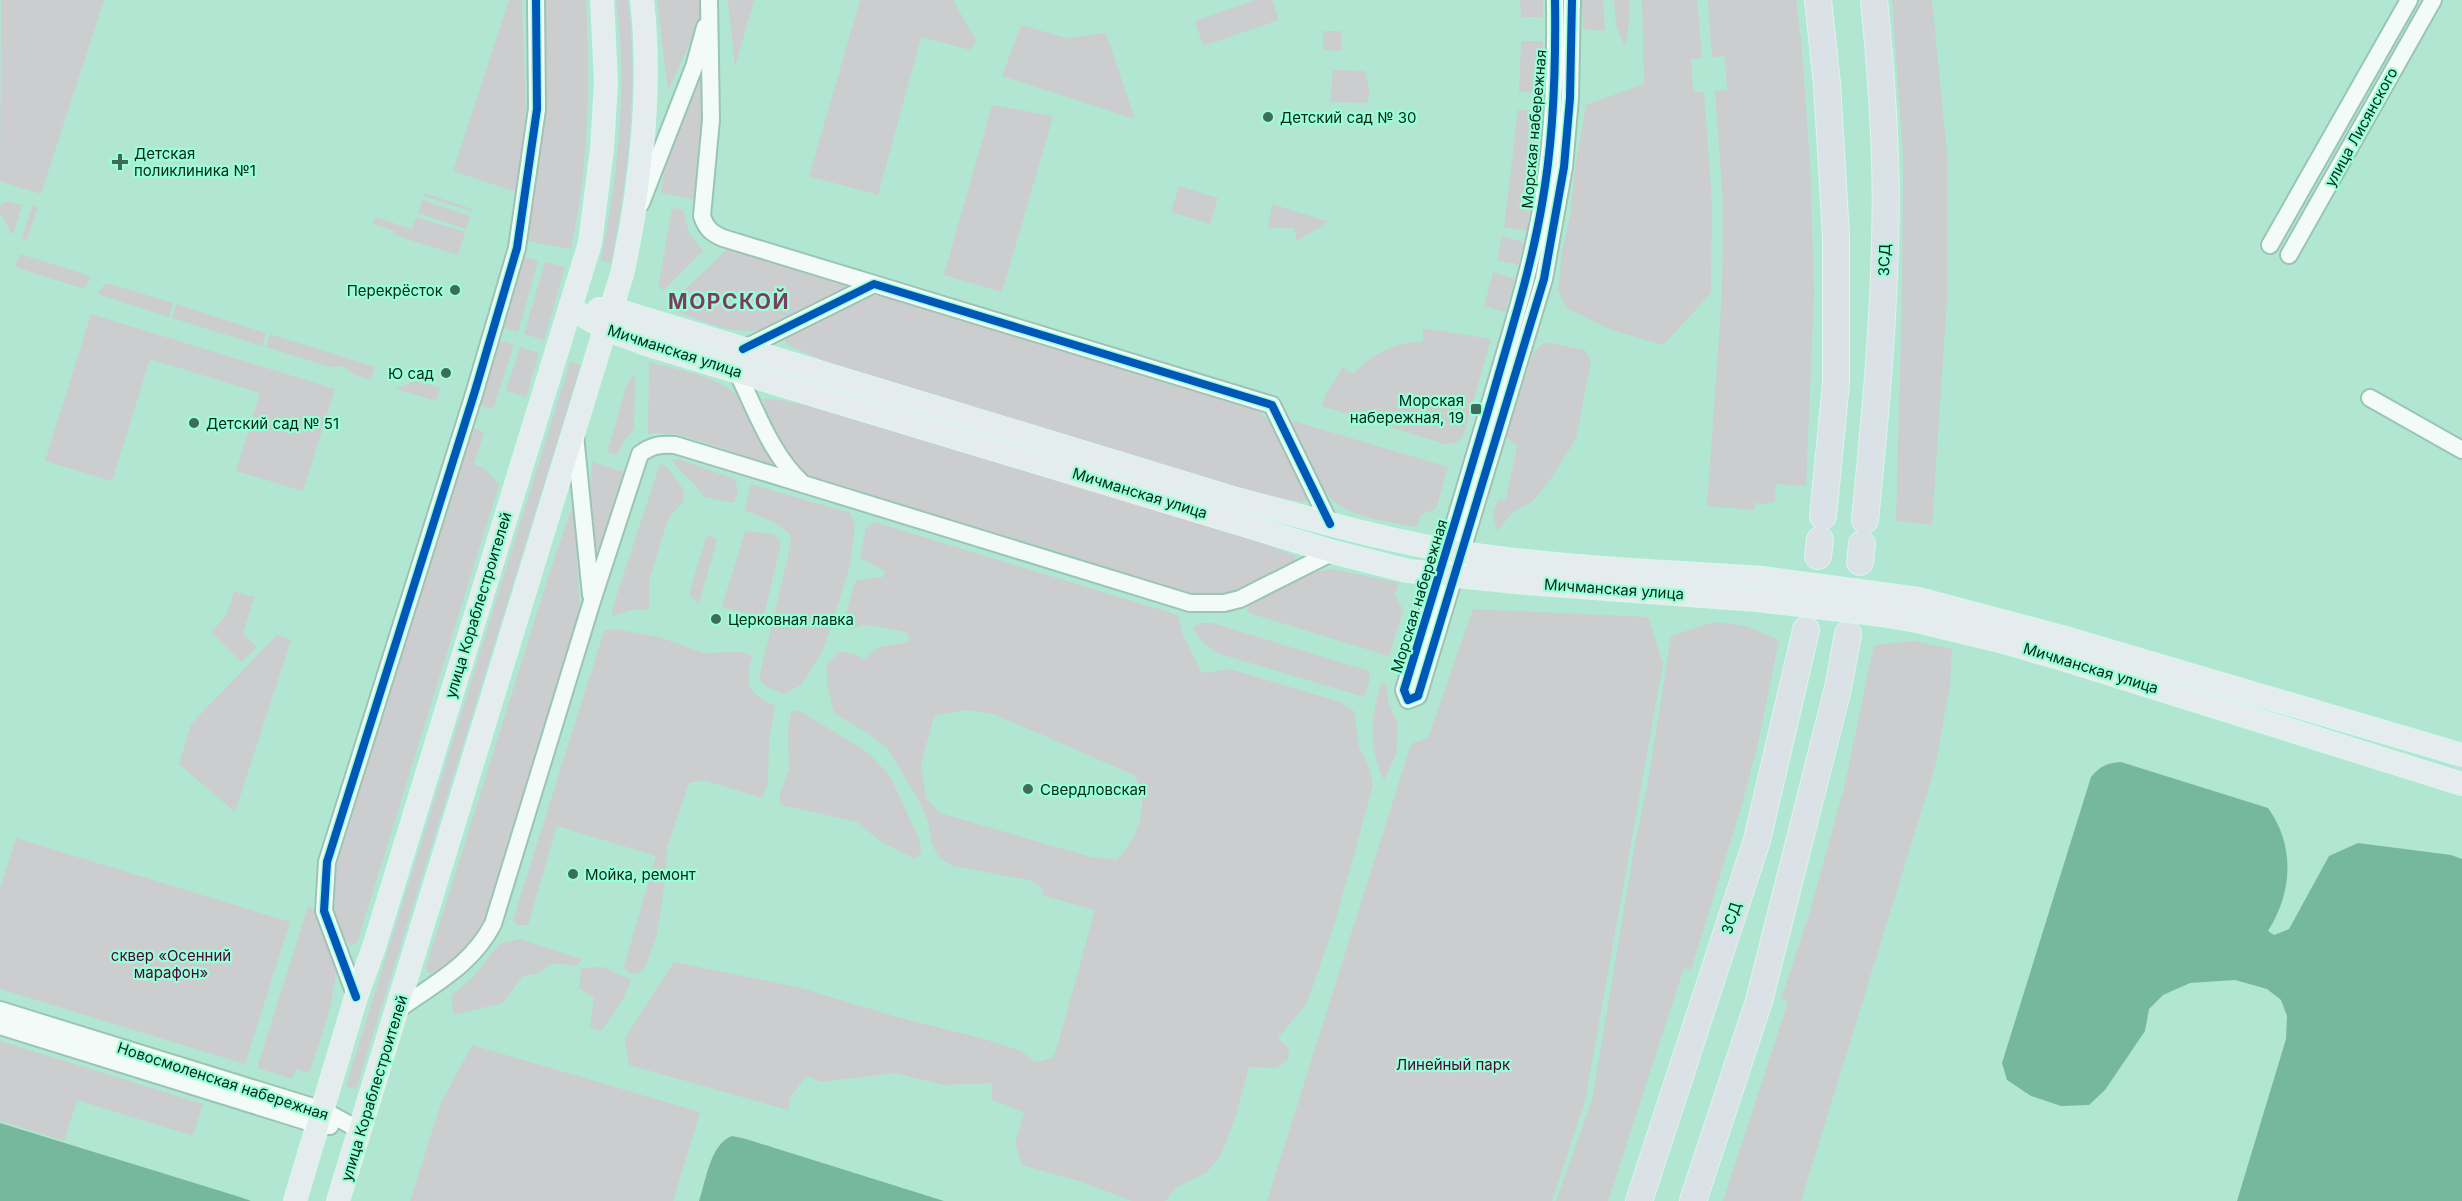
<svg xmlns="http://www.w3.org/2000/svg" width="2462" height="1201" viewBox="0 0 2462 1201" font-family="Inter,sans-serif">
<rect width="100%" height="100%" fill="#b1e7d2"/>
<!-- green -->
<g fill="#cbcdcf" fill-rule="evenodd">
<path d="M1 0H104L41 194 0 181Z"/>
<path d="M509 0H521L522 3 526 109 516 192 453 171Z"/>
<path d="M541 0H586C590 83 589 167 571 249L527 241 539 149Z"/>
<path d="M616 0H628C639 87 628 178 611 263L601 260C618 176 628 86 616 0Z"/>
<path d="M657 0H703L704 12 668 91Z"/>
<path d="M728 0H754L735 67Z"/>
<path d="M860 0H953L976 41 970 50 921 37 878 195 809 176Z"/>
<path d="M1255 0H1272L1279 20 1203 46 1195 21Z"/>
<path d="M1520 0H1543V17H1521Z"/>
<path d="M1582 0H1603L1605 31 1583 29Z"/>
<path d="M1614 0H1629V24L1625 47 1616 25Z"/>
<path d="M1642 0H1697L1702 58 1691 59 1693 92H1704L1712 203 1711 293 1663 345 1609 329 1567 308 1558 291 1562 251 1570 217 1575 169 1586 105 1644 84Z"/>
<path d="M1708 0H1796L1801 40 1810 162 1814 293 1806 486 1776 484 1775 501 1767 504 1755 503V510L1707 506 1722 294 1723 203 1715 91 1727 90 1725 56 1712 57Z"/>
<path d="M1892 0H1932L1947 153V298L1932 525 1896 521 1902 300 1903 156Z"/>
<path d="M1021 25 1066 38 1106 33 1135 119 1002 76Z"/>
<path d="M1323 31H1341V51L1323 50Z"/>
<path d="M1521 41H1543L1542 93 1519 92Z"/>
<path d="M1333 70 1365 71 1369 90 1368 103 1330 102Z"/>
<path d="M701 71H703V121L695 200 661 193 668 148Z"/>
<path d="M992 105 1053 116 1002 292 944 275Z"/>
<path d="M1518 110 1541 111 1527 231 1504 227Z"/>
<path d="M1179 186 1218 198 1210 224 1171 212Z"/>
<path d="M425 193 472 209 471 211 424 196Z"/>
<path d="M422 200 470 216 466 229 418 213Z"/>
<path d="M8 201 22 205 13 235 0 213V205Z"/>
<path d="M1272 204 1326 221 1328 222 1297 241 1294 228H1268Z"/>
<path d="M32 206 38 207 27 240 22 238Z"/>
<path d="M672 208 683 210 689 233 703 251 664 290 661 289 659 284Z"/>
<path d="M375 217 412 229 416 217 465 232 458 255 394 235 395 231 373 224Z"/>
<path d="M1502 236 1524 242 1518 265 1497 260Z"/>
<path d="M727 249 842 282 846 286 845 289C817 303 778 331 747 331 720 331 691 316 666 308Z"/>
<path d="M20 254 91 276 84 289 15 267Z"/>
<path d="M524 257 538 261 518 332 503 327Z"/>
<path d="M545 262 565 267 544 340 524 334Z"/>
<path d="M1493 272 1515 279 1505 312 1484 306Z"/>
<path d="M105 284H110L173 303 169 317 97 294Z"/>
<path d="M870 296H880L1259 411 1275 428 1307 494V500L1301 502 1236 489 844 370 786 344V339L790 336Z"/>
<path d="M176 304 266 333 262 346 172 318Z"/>
<path d="M91 314 335 389 303 491 236 471 260 393 150 359 112 481 45 461Z"/>
<path d="M1423 328 1491 339 1464 434C1459 442 1455 444 1445 444L1322 406 1326 394 1343 367 1353 374C1373 353 1394 343 1423 341Z"/>
<path d="M270 334 375 367 371 380 355 375 342 366 330 367 266 347Z"/>
<path d="M500 341 514 345 493 409 479 405Z"/>
<path d="M1549 343 1585 350 1591 360 1576 439 1550 480 1532 502 1513 512 1497 531 1493 515 1498 499 1506 500 1517 446 1506 437 1533 353 1542 344Z"/>
<path d="M520 347 539 353 526 397 506 391Z"/>
<path d="M570 362 581 365 356 1089 346 1086Z"/>
<path d="M649 362C677 370 717 375 739 397 754 413 762 440 772 459L771 463 764 464C734 454 678 428 648 434Z"/>
<path d="M635 374 634 429 624 441 617 455 607 452 627 384Z"/>
<path d="M416 380 440 388 436 401 396 389Z"/>
<path d="M766 398 830 409 1232 530 1295 556 1296 561 1232 595 1199 597 1050 549 831 484C820 480 806 475 797 467 782 452 774 426 765 408L764 400Z"/>
<path d="M1293 421 1448 467 1436 509 1420 515 1417 527C1394 523 1369 520 1348 510 1317 496 1306 455 1292 426Z"/>
<path d="M472 427 484 432 474 464 484 468 499 484 357 943 351 945C328 925 331 890 337 864Z"/>
<path d="M678 459 735 479 738 491 734 503 704 497C695 481 680 474 672 460Z"/>
<path d="M592 462 624 472 599 551 595 550 594 546 590 485Z"/>
<path d="M660 464 667 467 683 489V501L668 519 649 580V610H632L613 616 612 609Z"/>
<path d="M751 484 850 513 855 525 850 566 823 650 801 685 784 694 765 686 759 678 790 548 791 535 776 523 745 510Z"/>
<path d="M574 509 580 614 484 921C473 943 456 967 431 974L427 972 426 967 552 565 571 510Z"/>
<path d="M874 522 1178 615 1183 635 1202 673 1230 669 1340 702 1354 711 1359 747 1368 765 1373 785 1336 919 1307 1003 1278 1038 1289 1049 1288 1059 1276 1068 1249 1067 1236 1115 1221 1155 1206 1173 1177 1187 1165 1201H1132L1082 1182 1022 1165 1015 1144 1024 1112 992 1100V1083L943 1085 895 1073 821 1082 806 1076 790 1098 788 1110 629 1065 625 1038 674 962 798 987 897 1017 981 1038 1021 1051 1035 1062 1052 1058 1056 1051 1095 910 1041 895 1043 888 1029 880 953 866 939 858 932 844 928 821 919 801 888 749 869 734 834 713 827 682V664L840 651 857 655 863 660 879 647 909 642 908 633C902 631 869 624 864 625 855 627 854 630 845 628L846 612 856 580 883 577 885 571 860 558 866 528ZM965 710 994 714 1134 775C1137 781 1142 790 1142 798 1144 821 1132 844 1117 860L1091 857 940 813 926 798 921 765 934 716Z"/>
<path d="M745 531 774 534 781 543 765 611 761 617 722 607Z"/>
<path d="M710 536 717 539 699 604 689 595 706 537Z"/>
<path d="M1332 569 1399 583 1395 595 1403 610 1389 656 1249 613 1247 610 1250 604 1310 573Z"/>
<path d="M234 591 254 597 243 633 257 647 241 662 211 632 226 616Z"/>
<path d="M1473 609 1648 617 1663 664 1585 1101 1552 1201H1267L1411 744 1428 738Z"/>
<path d="M1714 622 1746 626 1779 640 1759 738 1743 801 1691 970 1684 968 1608 1201H1556L1592 1100 1635 844 1648 782 1671 636Z"/>
<path d="M1199 623H1212L1369 671 1370 679 1364 697 1217 653 1200 640 1193 628Z"/>
<path d="M615 629 659 637 704 653 740 652 752 656C745 686 747 692 775 706L769 740 768 783 762 798 703 780 689 783 667 847 665 883 656 938 645 967 637 974 629 973 624 967 656 856 557 826 528 925H518L513 920 604 631Z"/>
<path d="M277 635 291 640 235 812 179 764 191 724Z"/>
<path d="M1914 641 1952 649 1950 685 1935 767 1801 1201H1723L1788 1002 1781 999 1810 911 1844 788 1874 645Z"/>
<path d="M1381 683 1386 684 1389 704 1398 725 1396 755 1384 780C1368 750 1371 715 1381 683Z"/>
<path d="M798 710 867 752 890 776 920 841 921 852 915 859 880 841 857 822 781 805 779 797 789 769 788 731 791 712Z"/>
<path d="M16 838 290 922 245 1064 0 989V889Z"/>
<path d="M308 907 317 910C322 927 332 946 335 963 339 991 318 1045 309 1073L296 1069 292 1079 257 1068Z"/>
<path d="M519 939 582 959 577 966 552 963 539 973 523 976 503 1003 453 1015 452 995 474 976 499 944Z"/>
<path d="M603 967 631 980 622 1001 601 1031 590 1027 594 998 579 988 581 968Z"/>
<path d="M0 1041 203 1104 193 1136 77 1100 64 1141 0 1121Z"/>
<path d="M472 1045 700 1112 673 1201H410L441 1103Z"/>
</g>
<!-- water -->
<g fill="#76b89e">
<path d="M2121 762 2268 808C2295 845 2293 892 2268 931L2274 935 2289 929 2329 856 2358 843 2451 855 2462 859V1201H2237L2286 1039 2287 1016 2281 1000 2267 989 2235 980 2190 983 2163 995 2149 1009 2145 1031 2105 1090 2089 1105 2061 1106 2031 1096 2007 1080 2002 1063 2091 777C2100 766 2107 763 2121 762Z"/>
<path d="M0 1123 240 1197 251 1201H0Z"/>
<path d="M732 1136 746 1139 944 1201H699C706 1181 710 1144 732 1136Z"/>
</g>
<g fill="none" stroke-linecap="round" stroke-linejoin="round">
<defs>
<g id="minor">
<path d="M709 0 711 120 702 216C706 228 711 233 723 238L874 284"/>
<path d="M1555 0C1556 68 1554 137 1542 204 1531 269 1511 331 1493 394 1464 493 1434 591 1404 690L1408 700 1418 696 1544 279 1564 167 1570 98 1572 0"/>
<path d="M641 203 694 67 705 27"/>
<path d="M2270 245 2409 0"/>
<path d="M2289 255 2433 0"/>
<path d="M743 349 874 284 1272 405 1330 524"/>
<path d="M737 372C756 410 771 455 803 484L1190 603H1224L1240 599 1333 552"/>
<path d="M2370 398 2462 450"/>
<path d="M575 435 591 595"/>
<path d="M356 997 324 911 327 862 475 391 517 248 537 109 536 0"/>
<path d="M399 1009C435 983 472 965 493 924L592 601 640 454C652 445 661 444 675 445L803 484"/>
<path d="M0 1010 323 1110 361 1131"/>
<path d="M0 1026 318 1125 330 1126"/>
</g>
<g id="major">
<path d="M572 309 606 329 646 344 1333 552 1408 571 1526 583 1757 600"/>
<path d="M599 309H613L1233 498C1309 518 1385 541 1463 553 1562 568 1663 571 1762 578"/>
<path d="M1919 599 2062 637 2462 755"/>
<path d="M1917 621 1996 640 2066 660 2462 784"/>
<path d="M295 1201 356 997 374 947 590 243 602 149 606 82 602 0"/>
<path d="M338 1201 622 274C641 189 652 87 642 0"/>
</g>
<g id="highway">
<path d="M1818 0 1827 84 1836 236V383L1823 516"/>
<path d="M1865 520C1874 428 1883 335 1885 242 1888 162 1882 80 1874 0"/>
<path d="M1818 556 1820 540"/>
<path d="M1860 562 1862 544"/>
<path d="M1639 1201 1757 840 1806 630"/>
<path d="M1693 1201 1759 1001 1838 688 1848 634"/>
</g>
</defs>
<!-- minor casing -->
<use href="#minor" stroke="#9ac5b5" stroke-width="20"/>
<!-- major casing -->
<use href="#major" stroke="#dcf4eb" stroke-width="24"/>
<!-- highway casing -->
<use href="#highway" stroke="#dcf4eb" stroke-width="28"/>
<!-- minor -->
<use href="#minor" stroke="#f3fbf8" stroke-width="16"/>
<!-- major -->
<use href="#major" stroke="#e4ecee" stroke-width="21"/>
<!-- highway -->
<use href="#highway" stroke="#dae1e7" stroke-width="26"/>
<defs>
<g id="major-bridge">
<path d="M1762 578 1919 599"/>
<path d="M1757 600 1882 615 1917 621"/>
</g>
</defs>
<!-- major-bridge casing -->
<use href="#major-bridge" stroke="#dcf4eb" stroke-width="24" stroke-linecap="butt"/>
<!-- major-bridge -->
<use href="#major-bridge" stroke="#e4ecee" stroke-width="21"/>
<defs>
<g id="cycleway">
<path d="M1555 0C1556 68 1554 137 1542 204 1531 269 1511 331 1493 394 1464 493 1434 591 1404 690L1408 700 1418 696 1544 279 1564 167 1570 98 1572 0"/>
<path d="M743 349 874 284 1272 405 1330 524"/>
<path d="M356 997 324 911 327 862 475 391 517 248 537 109 536 0"/>
</g>
</defs>
<!-- cycleway casing -->
<use href="#cycleway" stroke="#9afed7" stroke-width="11"/>
<!-- cycleway -->
<use href="#cycleway" stroke="#0057b8" stroke-width="8"/>
</g>
<!-- markers -->
<g fill="#3e6c5c" stroke="#9afed7" stroke-width="2">
<circle cx="1268" cy="117" r="6"/>
<path d="M117 153h6v6h6v6h-6v6h-6v-6h-6v-6h6z"/>
<circle cx="455" cy="290" r="6"/>
<circle cx="446" cy="373" r="6"/>
<rect x="1470" y="403" width="12" height="12" rx="3"/>
<circle cx="194" cy="423" r="6"/>
<circle cx="716" cy="619" r="6"/>
<circle cx="1028" cy="789" r="6"/>
<circle cx="573" cy="874" r="6"/>
</g>
<g text-anchor="middle" dominant-baseline="central" stroke-width="4.5" stroke-linejoin="round" paint-order="stroke">
<!-- poi labels -->
<g font-size="15" fill="#002a1c" stroke="#9afed7" text-anchor="start">
<text x="1280" y="117">Детский сад № 30</text>
<text x="134" y="153">Детская<tspan x="134" dy="17">поликлиника №1</tspan></text>
<text x="443" y="290" text-anchor="end">Перекрёсток</text>
<text x="434" y="373" text-anchor="end">Ю сад</text>
<text x="1464" y="400" text-anchor="end">Морская<tspan x="1464" dy="17">набережная, 19</tspan></text>
<text x="206" y="423">Детский сад № 51</text>
<text x="728" y="619">Церковная лавка</text>
<text x="1040" y="789">Свердловская</text>
<text x="585" y="874">Мойка, ремонт</text>
</g>
<!-- street labels -->
<g font-size="15" fill="#002a1c" stroke="#9afed7">
<text transform="translate(2361 127) rotate(-61)">улица Лисянского</text>
<text transform="translate(1534 129) rotate(-85)">Морская набережная</text>
<text transform="translate(1884 260) rotate(-88)">ЗСД</text>
<text transform="translate(675 351) rotate(18)">Мичманская улица</text>
<text transform="translate(1140 493) rotate(17)">Мичманская улица</text>
<text transform="translate(1614 589) rotate(4)">Мичманская улица</text>
<text transform="translate(1419 596) rotate(-73)">Морская набережная</text>
<text transform="translate(478 605) rotate(-73)">улица Кораблестроителей</text>
<text transform="translate(2091 668) rotate(17)">Мичманская улица</text>
<text transform="translate(1731 918) rotate(-72)">ЗСД</text>
<text transform="translate(223 1081) rotate(18)">Новосмоленская набережная</text>
<text transform="translate(374 1088) rotate(-73)">улица Кораблестроителей</text>
</g>
<!-- park labels -->
<g font-size="15" fill="#4f0436" stroke="#9afed7">
<text x="171" y="955">сквер «Осенний<tspan x="171" dy="17">марафон»</tspan></text>
<text x="1453" y="1064">Линейный парк</text>
</g>
<!-- district labels -->
<g font-size="21" font-weight="bold" letter-spacing="1.5" fill="#7d3d61" stroke="#9afed7">
<text x="729" y="301">МОРСКОЙ</text>
</g>
</g>
</svg>
